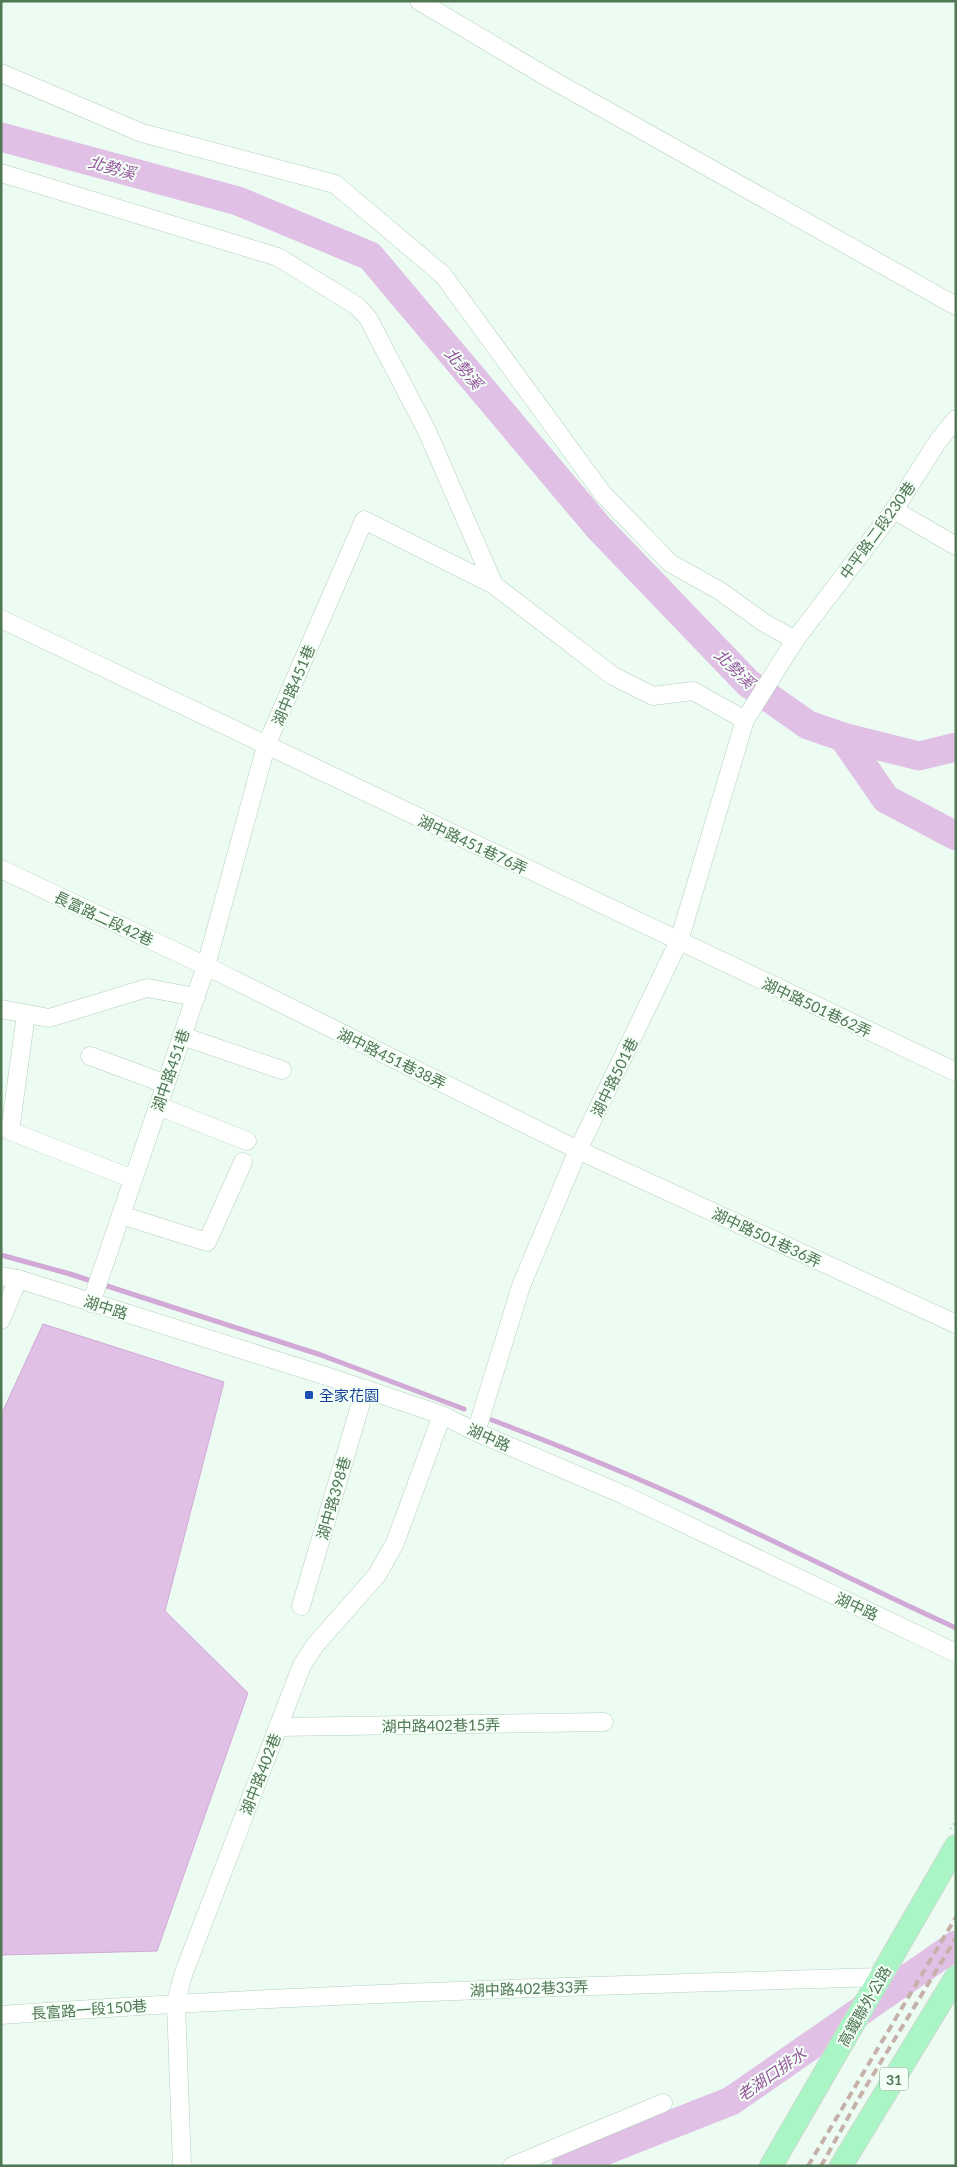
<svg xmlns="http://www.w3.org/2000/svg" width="957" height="2167" viewBox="0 0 957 2167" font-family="Lato,'Noto Sans TC',sans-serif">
<rect width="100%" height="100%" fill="#ecfcf2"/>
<!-- water -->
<path fill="#e0c1e5" stroke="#d1a8d6" d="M43 1324 224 1382 165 1611 248 1693 157 1951 1 1955V1415Z"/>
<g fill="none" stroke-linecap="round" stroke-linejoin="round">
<!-- stream -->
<g stroke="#d1a8d6" stroke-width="5">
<path d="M1 1255 70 1274 321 1355 464 1409"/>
<path d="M492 1420C573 1451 654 1484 733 1522 807 1557 881 1594 956 1628"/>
</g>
<!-- river -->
<g stroke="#e0c1e5" stroke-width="29">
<path d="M1 137 238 201 370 256 599 528 748 683 808 725 843 737 919 756 956 747"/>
<path d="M843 737 886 799 956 836"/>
<path d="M566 2166 731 2101 956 1945"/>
</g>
<defs>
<g id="minor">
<path d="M419 1 547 77 956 306"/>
<path d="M1 73 142 133 335 184 443 275 603 494 670 563 720 591 763 622 795 640"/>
<path d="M1 173 278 257 357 306 368 318 427 431 494 585"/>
<path d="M894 510 956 546"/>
<path d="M1 619 956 1072"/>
<path d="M1 869 206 966 578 1150 956 1324"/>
<path d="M1 1009 49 1018 147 988 196 997"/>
<path d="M26 1014 10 1131 133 1179"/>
<path d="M182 1036 282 1070"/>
<path d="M90 1056 166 1084"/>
<path d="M158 1106 247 1141"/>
<path d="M121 1215 207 1242 243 1162"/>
<path d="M1 1276 18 1279 326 1376 442 1415 476 1432 624 1495 956 1653"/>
<path d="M91 1303 206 966 266 746 364 520 494 585 613 676 653 696 693 691 745 720"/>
<path d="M1 1320 18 1279"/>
<path d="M476 1432 521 1286 578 1150 679 941 745 720 795 640 894 510 938 441 956 419"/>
<path d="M301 1606 365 1389"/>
<path d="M278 1727 604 1722"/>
<path d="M1 2015C294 1994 588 1986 881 1977"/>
<path d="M182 2166 176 2003 183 1975 302 1665 316 1644 377 1575 395 1543 442 1415"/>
<path d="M512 2166 663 2103"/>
</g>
<g id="major">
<path d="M771 2166 956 1846"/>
<path d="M841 2166 956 1977"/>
</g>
</defs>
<!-- minor casing -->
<use href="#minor" stroke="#b4d0ba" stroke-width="19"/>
<!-- major casing -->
<use href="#major" stroke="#ced9cf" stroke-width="24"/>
<!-- path -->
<path stroke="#a8d5ae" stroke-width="3" stroke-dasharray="1 4" stroke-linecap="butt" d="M951 1829 956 1821"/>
<!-- minor -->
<use href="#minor" stroke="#fff" stroke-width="18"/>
<!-- major -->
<use href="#major" stroke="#aaf5c5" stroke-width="22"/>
<!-- rail -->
<g stroke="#c6b1aa" stroke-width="4" stroke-dasharray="8 5" stroke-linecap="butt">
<path d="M808 2166 956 1917"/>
<path d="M821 2166 859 2098 956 1938"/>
</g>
</g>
<!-- markers -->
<rect fill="#1a4fb4" stroke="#f3fef7" stroke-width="2" x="304" y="1390" width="10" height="10" rx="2.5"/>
<g text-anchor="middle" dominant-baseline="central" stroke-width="4" stroke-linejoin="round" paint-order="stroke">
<!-- shield labels -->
<rect fill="#f3fef7" stroke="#819f84" stroke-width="1" x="880" y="2067.5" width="28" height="23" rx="4"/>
<g font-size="14" font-weight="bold" fill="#507653">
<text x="894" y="2079">31</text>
</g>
<!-- street labels -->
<g font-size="15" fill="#507653" stroke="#f3fef7">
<text transform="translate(877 530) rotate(-54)">中平路二段230巷</text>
<text transform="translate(293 685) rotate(-67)">湖中路451巷</text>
<text transform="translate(473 844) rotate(25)">湖中路451巷76弄</text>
<text transform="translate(104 918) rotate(25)">長富路二段42巷</text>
<text transform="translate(817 1007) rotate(25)">湖中路501巷62弄</text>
<text transform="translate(392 1058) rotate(26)">湖中路451巷38弄</text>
<text transform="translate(170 1070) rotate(-71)">湖中路451巷</text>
<text transform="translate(614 1077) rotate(-64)">湖中路501巷</text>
<text transform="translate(767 1237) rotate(25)">湖中路501巷36弄</text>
<text transform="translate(106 1307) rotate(18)">湖中路</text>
<text transform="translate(489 1437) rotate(24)">湖中路</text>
<text transform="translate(333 1498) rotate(-74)">湖中路398巷</text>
<text transform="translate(857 1606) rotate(25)">湖中路</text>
<text transform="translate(441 1725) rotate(-1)">湖中路402巷15弄</text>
<text transform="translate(260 1774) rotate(-69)">湖中路402巷</text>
<text transform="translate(529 1988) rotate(-2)">湖中路402巷33弄</text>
<text transform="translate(864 2006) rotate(-60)">高鐵聯外公路</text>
<text transform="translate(89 2009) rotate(-4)">長富路一段150巷</text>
</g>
<!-- transit labels -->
<g font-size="15" fill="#164399" stroke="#f3fef7" text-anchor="start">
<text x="319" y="1395">全家花園</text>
</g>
<!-- water labels -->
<g font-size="16" font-style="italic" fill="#95559c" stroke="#f3fef7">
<text transform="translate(112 167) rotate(15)">北勢溪</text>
<text transform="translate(464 368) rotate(50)">北勢溪</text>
<text transform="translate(735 668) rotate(44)">北勢溪</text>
<text transform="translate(771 2074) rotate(-35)">老湖口排水</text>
</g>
</g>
<!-- border -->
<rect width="957" height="2167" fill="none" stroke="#507653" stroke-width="5"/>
</svg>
